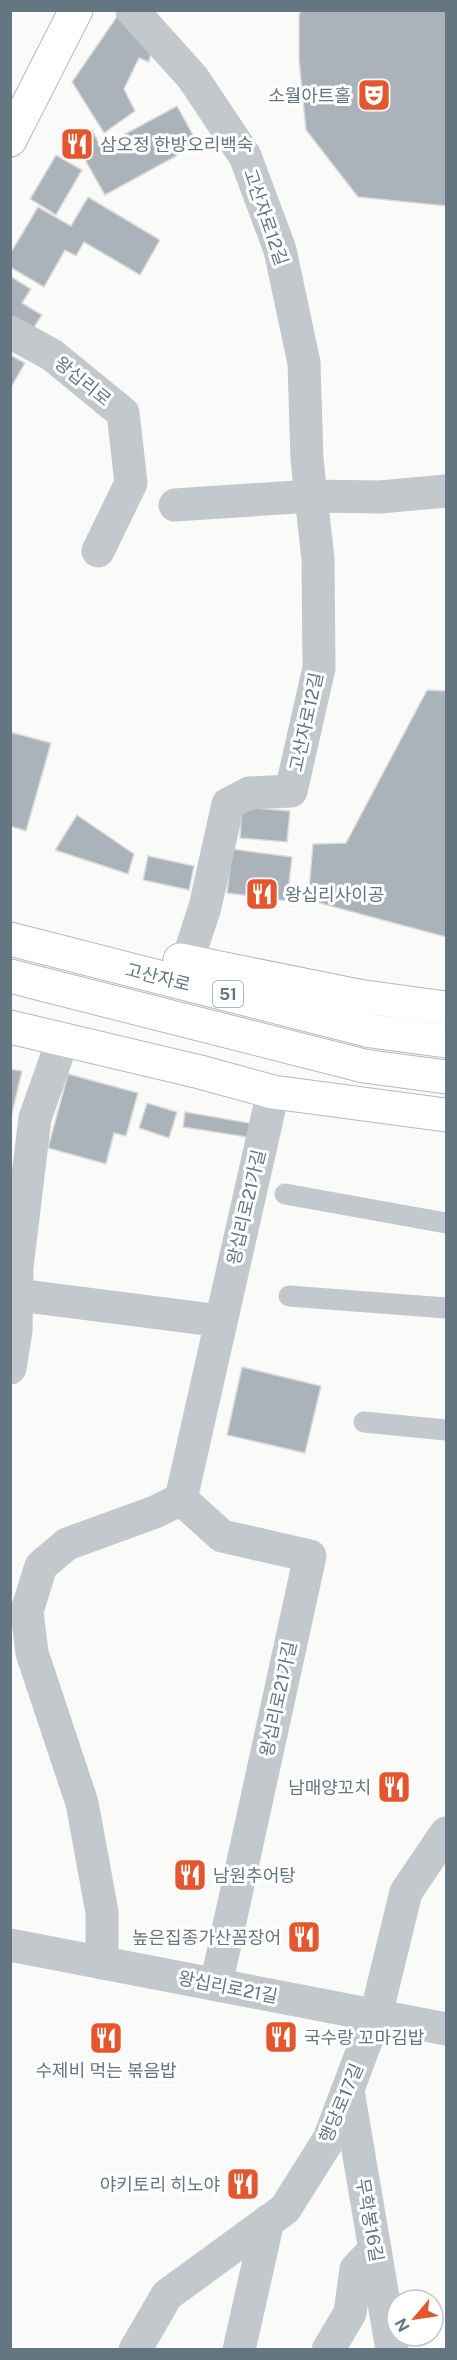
<svg xmlns="http://www.w3.org/2000/svg" width="457" height="2360" viewBox="0 0 457 2360" font-family="'Public Sans','Noto Sans KR',sans-serif">
<rect width="100%" height="100%" fill="#fafaf8"/>
<!-- building -->
<g fill="#aab3b9" stroke="#dcdcda" stroke-width="1.5">
<path d="M303 10H446V206L358 197 306 130 299 60V14Z"/>
<path d="M120 12 153 41 149 62 139 58 124 89 135 111 104 133 72 82Z"/>
<path d="M177 106 198 144 105 195 74 140 92 130 101 147Z"/>
<path d="M56 155 82 170 56 215 30 199Z"/>
<path d="M88 197 160 240 140 275 84 242 76 256 65 250 44 287 10 267V254L38 207 71 226Z"/>
<path d="M10 276 31 289 22 303 42 315 32 330 10 317Z"/>
<path d="M10 355 25 363 10 389Z"/>
<path d="M427 690 446 691V937L308 900 313 844 346 843Z"/>
<path d="M10 732 51 743 26 831 10 826Z"/>
<path d="M242 807 290 811 287 842 240 838Z"/>
<path d="M77 815 134 854 128 874 55 850Z"/>
<path d="M232 849 292 857 287 901 227 893Z"/>
<path d="M148 856 194 866 189 890 143 880Z"/>
<path d="M10 1069 22 1071 10 1122Z"/>
<path d="M68 1074 138 1093 126 1136 114 1133 106 1164 48 1148Z"/>
<path d="M147 1103 177 1112 169 1138 139 1128Z"/>
<path d="M185 1112 255 1124 253 1138 183 1127Z"/>
<path d="M242 1367 321 1386 305 1453 227 1435Z"/>
</g>
<g fill="none" stroke-linecap="round" stroke-linejoin="round">
<defs>
<g id="primary">
<path d="M10 140 76 10"/>
<path d="M10 939 371 1031 446 1041"/>
<path d="M180 960 358 996 446 1008"/>
<path d="M10 976 364 1066 446 1077"/>
<path d="M10 1027 200 1072 273 1092 446 1115"/>
</g>
</defs>
<!-- primary casing -->
<use href="#primary" stroke="#b5babe" stroke-width="35"/>
<!-- service -->
<g stroke="#c3c8cc" stroke-width="21">
<path d="M285 1194 446 1223"/>
<path d="M289 1296 446 1308"/>
<path d="M364 1422 446 1430"/>
</g>
<!-- minor -->
<g stroke="#c3c8cc" stroke-width="33">
<path d="M132 10 193 78 245 156 280 250 304 363 307 459 318 559 319 668 291 791 249 793 228 804 205 907 187 962"/>
<path d="M10 332 52 355 123 413 131 483 98 551"/>
<path d="M175 505 311 496 380 497 446 491"/>
<path d="M10 1294 221 1321"/>
<path d="M10 1368 16 1331 17 1267 35 1118 63 1039"/>
<path d="M181 1499 222 1536 310 1556 216 1985"/>
<path d="M10 1945 446 2029"/>
<path d="M102 1963V1912L82 1803 32 1653 27 1611 41 1566 67 1544 155 1512 181 1499 273 1092"/>
<path d="M348 2091 392 2350"/>
<path d="M135 2350 167 2295 285 2209 329 2139 376 2015 406 1892 446 1833"/>
<path d="M239 2350 268 2221"/>
<path d="M328 2350 350 2313 356 2269 375 2249"/>
</g>
<!-- primary -->
<use href="#primary" stroke="#fff" stroke-width="33"/>
</g>
<!-- icons -->
<defs>
<symbol id="theatre-square" viewBox="-11 -11 22 22"><rect x="-9" y="-9" width="18" height="18" rx="4" fill="#e4572e" stroke="#fff"/><path d="M-5-5.5Q0-4 5-5.5V0Q5 5 0 6Q-5 5-5 0ZM-3.3-2.5H-1v1.5H-3.3ZM1-2.5H3.3v1.5H1ZM-2.8 1Q0 5.5 2.8 1Z" fill="#fff"/></symbol>
<symbol id="restaurant-square" viewBox="-11 -11 22 22"><rect x="-9" y="-9" width="18" height="18" rx="4" fill="#e4572e" stroke="#fff"/><path d="M-5-6h1v4h1v-4h1v4h1v-4h1v5L-1.5 .5V6h-2V.5L-5-1ZM5-6V6H3V1.5H1.5Q1.5-4 5-6Z" fill="#fff"/></symbol>
</defs>
<g fill-rule="evenodd">
<use href="#theatre-square" x="355" y="76" width="38" height="38"/>
<use href="#restaurant-square" x="58" y="125" width="38" height="38"/>
<use href="#restaurant-square" x="243" y="875" width="38" height="38"/>
<use href="#restaurant-square" x="375" y="1768" width="38" height="38"/>
<use href="#restaurant-square" x="171" y="1856" width="38" height="38"/>
<use href="#restaurant-square" x="285" y="1918" width="38" height="38"/>
<use href="#restaurant-square" x="262" y="2018" width="38" height="38"/>
<use href="#restaurant-square" x="87" y="2019" width="38" height="38"/>
<use href="#restaurant-square" x="224" y="2165" width="38" height="38"/>
</g>
<g text-anchor="middle" dominant-baseline="central" stroke-width="6" stroke-linejoin="round" paint-order="stroke">
<!-- shield labels -->
<rect fill="#fff" stroke="#939fa8" stroke-width="1.5" x="213" y="981" width="30" height="26" rx="4.5"/>
<g font-size="16" font-weight="bold" fill="#657683">
<text x="228" y="994">51</text>
</g>
<!-- poi labels -->
<g font-size="18" fill="#657683" stroke="#fff" text-anchor="end">
<text x="351" y="95">소월아트홀</text>
<text x="100" y="144" text-anchor="start">삼오정 한방오리백숙</text>
<text x="285" y="894" text-anchor="start">왕십리사이공</text>
<text x="371" y="1787">남매양꼬치</text>
<text x="213" y="1875" text-anchor="start">남원추어탕</text>
<text x="281" y="1937">높은집종가산꼼장어</text>
<text x="304" y="2037" text-anchor="start">국수랑 꼬마김밥</text>
<text x="106" y="2070" text-anchor="middle">수제비 먹는 볶음밥</text>
<text x="220" y="2184">야키토리 히노야</text>
</g>
<!-- street labels -->
<g font-size="18" fill="#657683" stroke="#fff">
<text transform="translate(266 217) rotate(71)">고산자로12길</text>
<text transform="translate(83 381) rotate(39)">왕십리로</text>
<text transform="translate(306 722) rotate(-78)">고산자로12길</text>
<text transform="translate(158 977) rotate(14)">고산자로</text>
<text transform="translate(246 1207) rotate(-77)">왕십리로21가길</text>
<text transform="translate(278 1699) rotate(-78)">왕십리로21가길</text>
<text transform="translate(228 1987) rotate(11)">왕십리로21길</text>
<text transform="translate(341 2103) rotate(-67)">행당로17길</text>
<text transform="translate(370 2220) rotate(80)">무학봉16길</text>
</g>
</g>
<!-- border -->
<rect width="457" height="2360" fill="none" stroke="#657683" stroke-width="24"/>
<!-- north arrow -->
<g transform="translate(415 2318) rotate(241)"><circle r="28" fill="#ffffff" stroke="#c1c8cd" stroke-width="1.5"/>
<path d="M0-4.5L10 22L0 15L-10 22Z" fill="#e4572e"/>
<text y="-9" font-size="16" font-weight="bold" text-anchor="middle" fill="#657683">N</text>
</g>
</svg>
